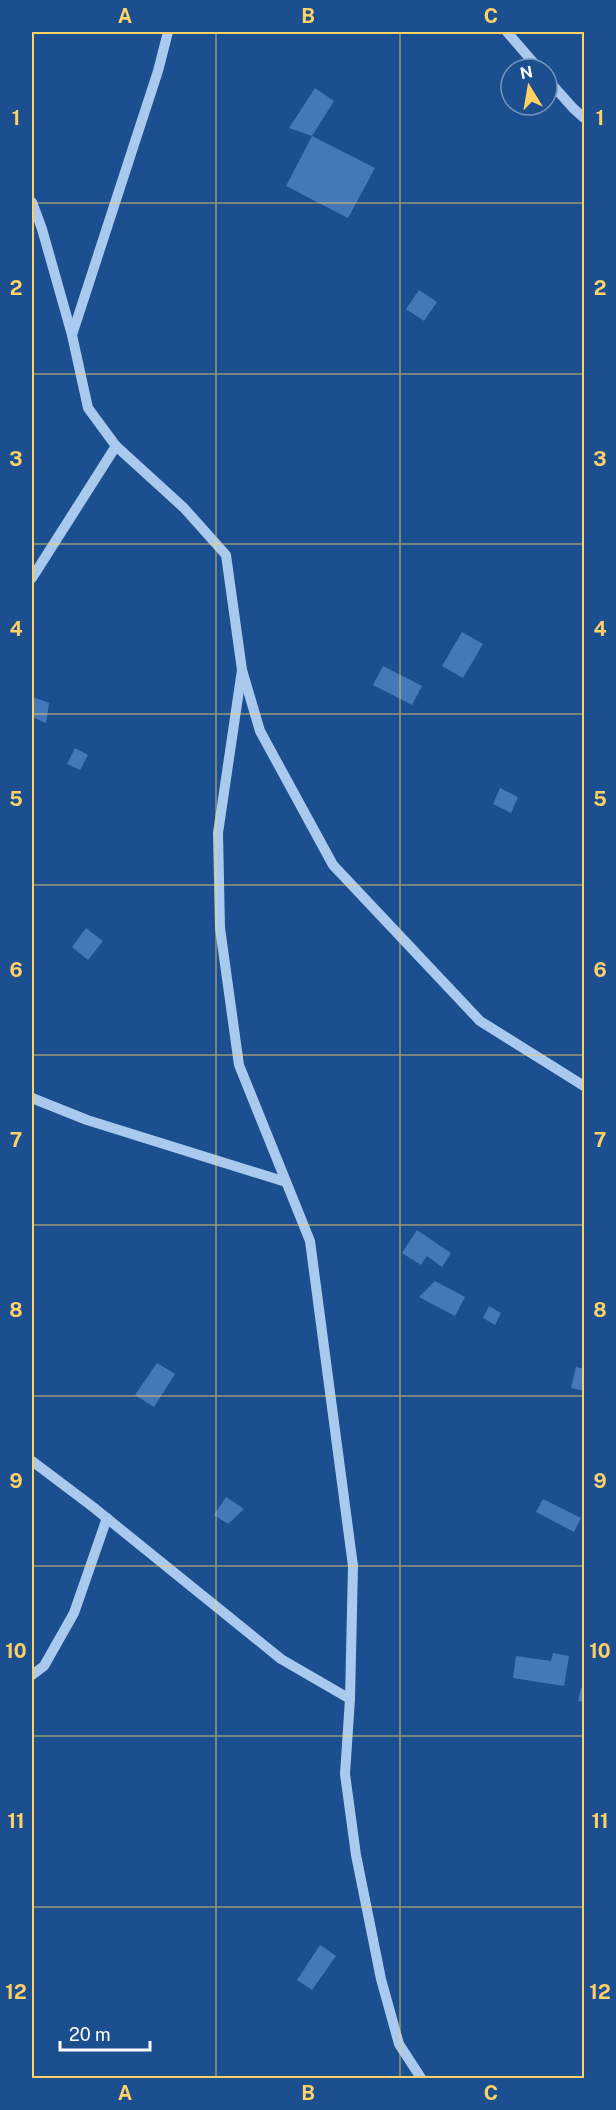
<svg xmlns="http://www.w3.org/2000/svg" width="616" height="2110" viewBox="0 0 616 2110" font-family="'Public Sans',sans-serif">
<rect width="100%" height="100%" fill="#1b4f8f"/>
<!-- building -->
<g fill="#4478b7">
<path d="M315 88 334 101 312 136 375 168 348 218 286 186 312 136 289 128Z"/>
<path d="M419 290 437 302 424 321 406 309Z"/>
<path d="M462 632 483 644 463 678 442 666Z"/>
<path d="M383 666 422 686 412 705 373 685Z"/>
<path d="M33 697 49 703 46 723 32 717Z"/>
<path d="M75 748 88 755 80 770 67 764Z"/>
<path d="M500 788 518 797 511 813 493 804Z"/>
<path d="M86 928 103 941 88 960 72 947Z"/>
<path d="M417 1230 451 1253 442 1267 427 1256 421 1265 402 1253Z"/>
<path d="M435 1281 465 1297 455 1316 419 1297Z"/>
<path d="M489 1306 501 1313 495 1325 483 1318Z"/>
<path d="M157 1363 175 1374 154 1407 135 1395Z"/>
<path d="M576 1367 584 1369V1391L571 1388Z"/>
<path d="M226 1497 244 1509 228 1524 214 1515Z"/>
<path d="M543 1499 581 1518 574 1532 536 1512Z"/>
<path d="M553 1653 569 1656 564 1686 513 1678 516 1656 551 1661Z"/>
<path d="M581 1688 584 1689V1702L578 1701Z"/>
<path d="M320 1945 336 1956 312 1990 297 1980Z"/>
</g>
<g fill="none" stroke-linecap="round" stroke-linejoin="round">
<!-- minor -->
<g stroke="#a9c9ee" stroke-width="10">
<path d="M507 32 539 69"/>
<path d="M547 79 573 108 584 118"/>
<path d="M32 202 42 229 72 335 88 408 116 446 184 508 226 555 242 670 260 731 333 865 480 1021 584 1086"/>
<path d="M72 335 158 71 168 32"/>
<path d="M32 578 116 446"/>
<path d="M242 670 218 833 220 928 239 1065 310 1241 353 1566 350 1699 345 1774 356 1855 381 1979 399 2044 421 2078"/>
<path d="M32 1098 87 1120 286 1182"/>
<path d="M32 1461 93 1507 281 1659 350 1699"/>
<path d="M32 1675 44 1666 74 1613 107 1518"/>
</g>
</g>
<!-- grid -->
<path fill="none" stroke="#ffd166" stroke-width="1.5" stroke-opacity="0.55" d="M216 32V2078M400 32V2078M32 203H584M32 374H584M32 544H584M32 714H584M32 885H584M32 1055H584M32 1225H584M32 1396H584M32 1566H584M32 1736H584M32 1907H584"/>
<!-- border -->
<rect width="616" height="2110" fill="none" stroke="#1b4f8f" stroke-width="66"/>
<!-- north arrow -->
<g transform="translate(529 87) rotate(349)"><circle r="28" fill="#1b4f8f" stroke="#7695bc" stroke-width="1.5"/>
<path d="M0-4.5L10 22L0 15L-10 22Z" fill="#ffd166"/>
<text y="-9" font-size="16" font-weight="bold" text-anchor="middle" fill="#ffffff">N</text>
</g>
<!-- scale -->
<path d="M60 2041v9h90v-9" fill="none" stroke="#ffffff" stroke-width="3"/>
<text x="69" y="2041" font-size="18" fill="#ffffff" stroke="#1b4f8f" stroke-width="4.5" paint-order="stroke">20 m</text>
<rect x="33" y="33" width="550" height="2044" fill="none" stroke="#ffd166" stroke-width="2"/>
<g font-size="20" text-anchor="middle" font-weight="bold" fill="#ffd166">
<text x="125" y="23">A</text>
<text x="308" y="23">B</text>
<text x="491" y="23">C</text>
<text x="16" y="125">1</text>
<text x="600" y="125">1</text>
<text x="16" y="295">2</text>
<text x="600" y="295">2</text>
<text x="16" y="466">3</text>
<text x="600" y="466">3</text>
<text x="16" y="636">4</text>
<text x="600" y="636">4</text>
<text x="16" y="806">5</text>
<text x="600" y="806">5</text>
<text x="16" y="977">6</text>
<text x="600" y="977">6</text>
<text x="16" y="1147">7</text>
<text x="600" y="1147">7</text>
<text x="16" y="1317">8</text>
<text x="600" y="1317">8</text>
<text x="16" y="1488">9</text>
<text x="600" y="1488">9</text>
<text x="16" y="1658">10</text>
<text x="600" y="1658">10</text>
<text x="16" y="1828">11</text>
<text x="600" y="1828">11</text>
<text x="16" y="1999">12</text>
<text x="600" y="1999">12</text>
<text x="125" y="2100">A</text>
<text x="308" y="2100">B</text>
<text x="491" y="2100">C</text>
</g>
</svg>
